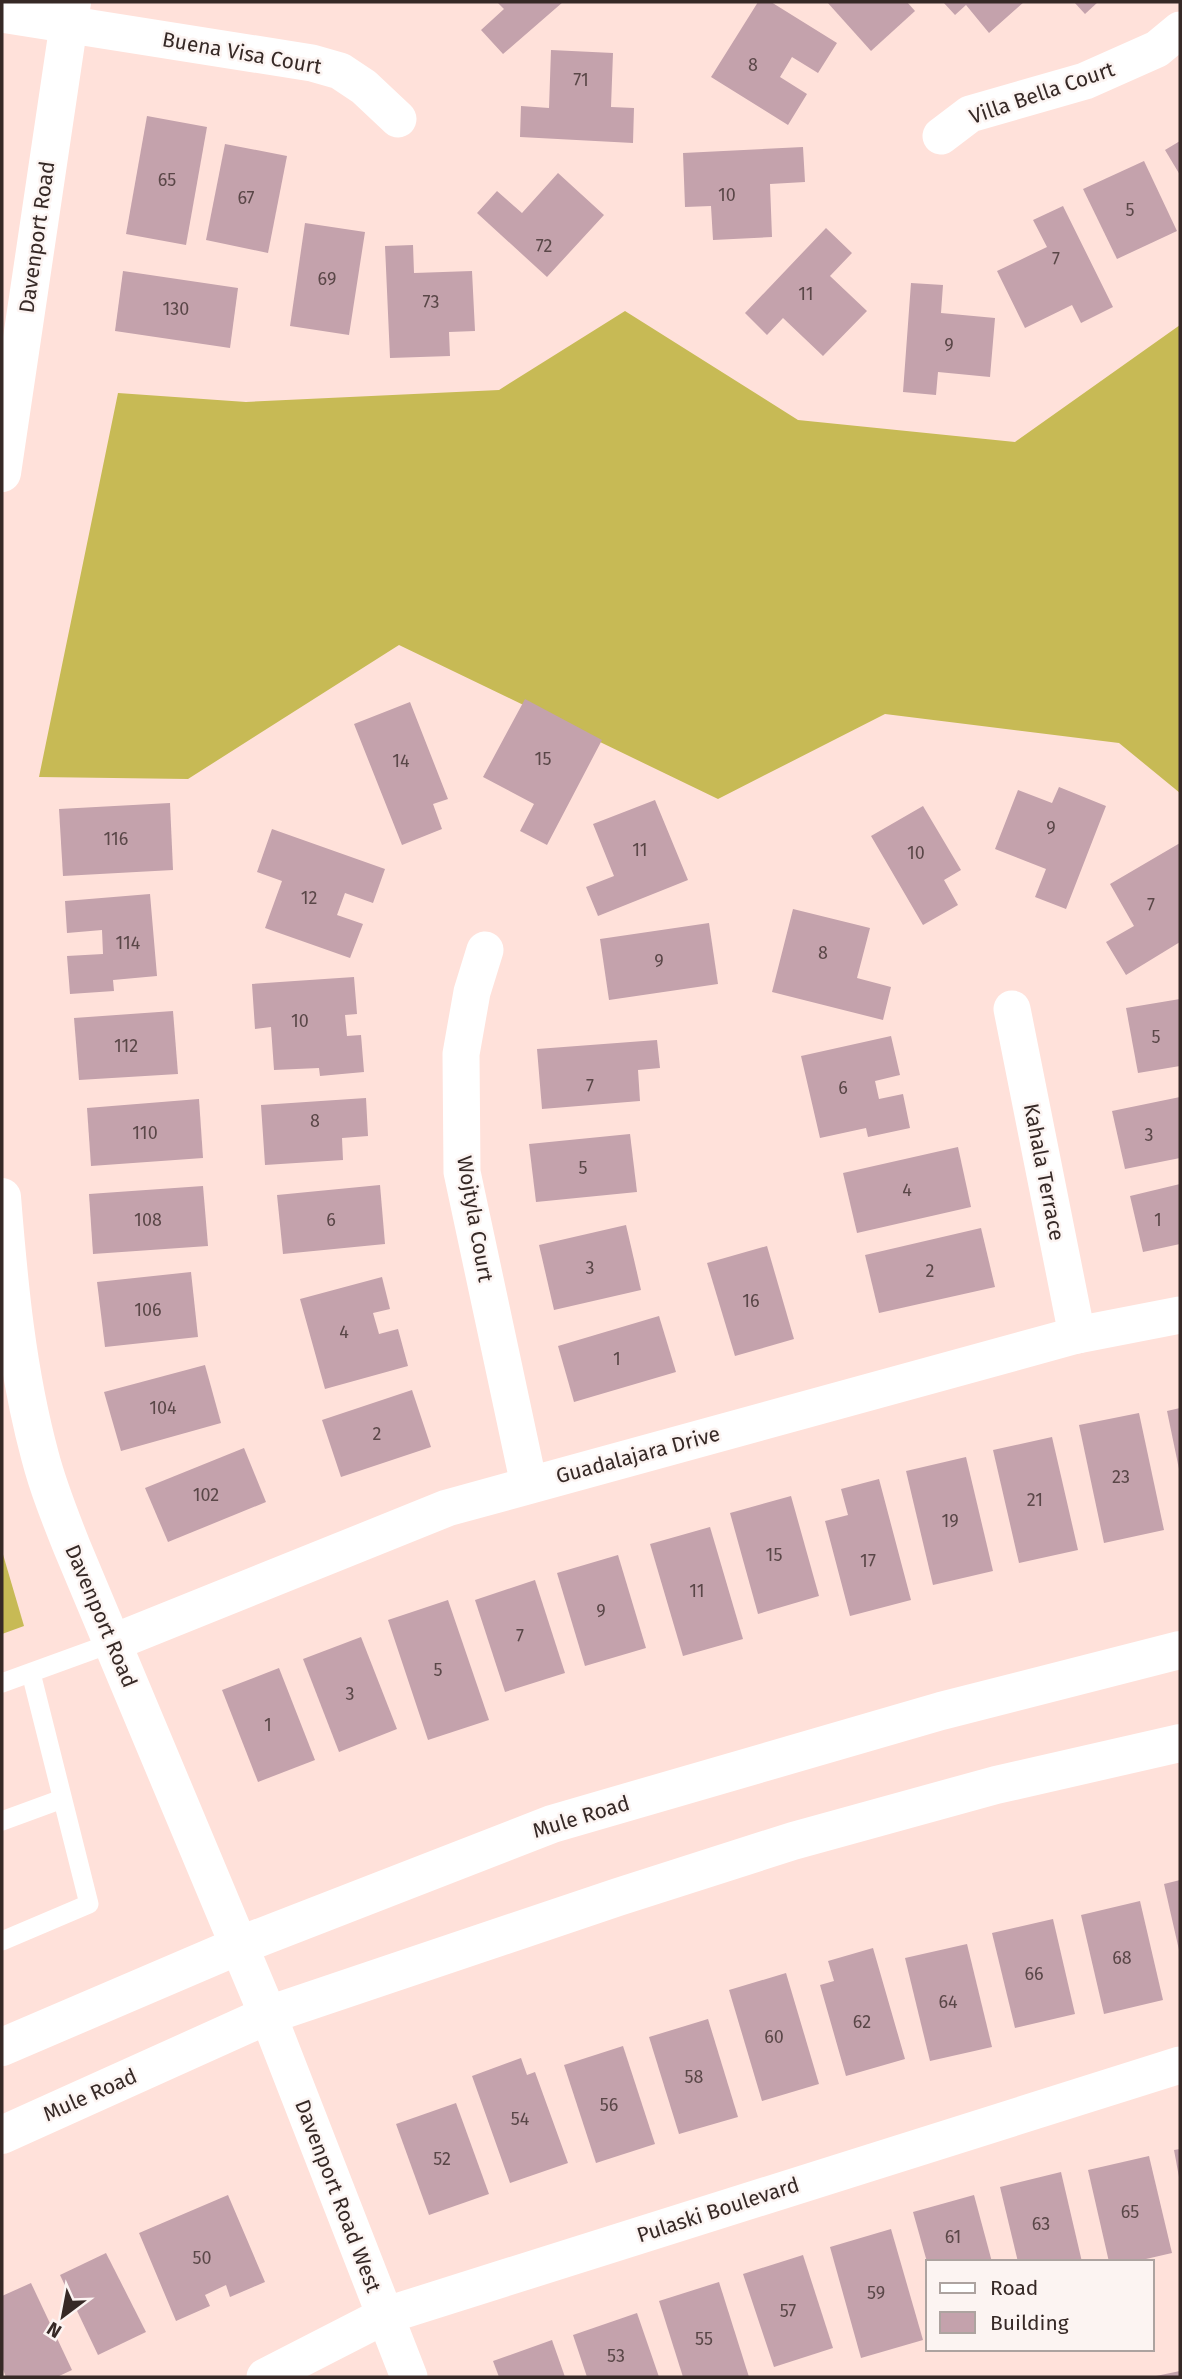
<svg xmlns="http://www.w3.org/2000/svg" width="1182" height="2379" viewBox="0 0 1182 2379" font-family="'Fira Sans',sans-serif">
<rect width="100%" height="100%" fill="#ffe1da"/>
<!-- forest -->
<g fill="#c7ba55">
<path d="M625 311 798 420 1015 442 1180 325V793L1119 743 885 714 718 799 399 645 188 779 39 777 118 393 246 402 499 390Z"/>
<path d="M2 1551 24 1626 2 1634Z"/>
</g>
<!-- building -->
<g fill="#c4a2ac">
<path d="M497 2H563L503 54 481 30 504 9Z"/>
<path d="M758 2H771L837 43 818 73 792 57 780 77 807 94 788 125 711 77Z"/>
<path d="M827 2H907L915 11 871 51Z"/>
<path d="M943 2H1024L989 33 966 5 955 15Z"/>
<path d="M1074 2H1098L1085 14Z"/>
<path d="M551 50 613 53 611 107 634 108 633 143 520 137 521 106 549 108Z"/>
<path d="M147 116 207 127 186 245 126 234Z"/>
<path d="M1180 141V175L1165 150Z"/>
<path d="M225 144 287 156 268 253 206 240Z"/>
<path d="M803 147 805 182 770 184 772 237 713 240 711 206 685 207 683 153Z"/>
<path d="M1144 161 1177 231 1117 259 1083 189Z"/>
<path d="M558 173 604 215 547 277 477 213 497 191 522 213Z"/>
<path d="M1063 206 1113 307 1081 323 1072 305 1025 328 997 271 1047 247 1033 220Z"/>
<path d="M305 223 365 232 349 335 290 326Z"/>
<path d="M826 228 852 253 830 276 867 311 823 356 783 318 767 335 745 313Z"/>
<path d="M413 245 414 273 472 271 475 331 449 332 450 356 390 358 385 246Z"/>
<path d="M123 271 238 288 230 348 115 331Z"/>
<path d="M911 283 943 285 941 313 995 318 990 377 938 372 936 395 903 392Z"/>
<path d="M525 699 602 740 547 845 520 831 534 804 483 777Z"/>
<path d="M410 702 448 799 433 804 442 829 402 845 354 724Z"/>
<path d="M1059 787 1106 806 1066 909 1035 897 1046 869 995 849 1018 790 1052 803Z"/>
<path d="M655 800 688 880 598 916 586 887 614 876 593 824Z"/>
<path d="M170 803 173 870 63 876 59 809Z"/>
<path d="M923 806 961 870 944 880 958 905 923 925 871 836Z"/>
<path d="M272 829 385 869 373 903 345 893 337 915 363 924 350 958 265 928 282 881 257 872Z"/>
<path d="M1180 843V942L1126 975 1106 942 1134 926 1110 884Z"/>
<path d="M150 894 157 976 113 980 114 991 70 994 67 956 103 954 102 930 67 933 65 901Z"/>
<path d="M793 909 870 928 857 978 891 987 883 1020 772 992Z"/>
<path d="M709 923 718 984 609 1000 600 939Z"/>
<path d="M354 977 357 1014 345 1015 347 1036 361 1035 364 1072 320 1076 319 1068 274 1070 271 1027 255 1029 252 984Z"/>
<path d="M1180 999V1066L1138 1073 1126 1008Z"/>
<path d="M173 1011 178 1074 79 1080 74 1018Z"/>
<path d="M891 1036 900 1075 875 1081 879 1099 903 1094 910 1128 868 1137 866 1128 820 1138 801 1056Z"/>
<path d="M657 1040 660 1068 638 1070 640 1101 542 1109 537 1049Z"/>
<path d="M1180 1097V1158L1125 1169 1112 1111Z"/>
<path d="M366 1098 368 1136 342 1138 343 1160 265 1165 261 1105Z"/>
<path d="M199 1099 203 1158 91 1166 87 1108Z"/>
<path d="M630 1134 637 1192 536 1202 529 1144Z"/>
<path d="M958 1147 971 1207 857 1233 843 1173Z"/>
<path d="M1180 1184V1244L1143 1252 1130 1196Z"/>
<path d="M380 1185 385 1244 283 1254 277 1195Z"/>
<path d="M203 1186 208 1246 93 1254 89 1194Z"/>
<path d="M626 1225 641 1290 554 1310 539 1245Z"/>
<path d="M981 1228 995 1287 879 1313 865 1255Z"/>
<path d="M767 1246 794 1339 735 1356 707 1263Z"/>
<path d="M191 1272 198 1337 105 1347 97 1282Z"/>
<path d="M382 1277 390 1309 373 1313 379 1334 398 1329 408 1366 325 1389 300 1299Z"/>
<path d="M659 1316 676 1372 574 1402 558 1346Z"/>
<path d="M205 1365 221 1423 121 1451 104 1392Z"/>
<path d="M412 1390 431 1447 341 1477 322 1420Z"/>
<path d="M1180 1408V1469H1179L1167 1411Z"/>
<path d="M1139 1413 1164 1530 1104 1543 1079 1425Z"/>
<path d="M1052 1437 1078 1550 1019 1563 993 1450Z"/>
<path d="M244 1448 266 1502 168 1542 145 1488Z"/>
<path d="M966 1457 993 1571 933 1585 906 1471Z"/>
<path d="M879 1479 911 1600 850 1616 825 1521 848 1515 841 1489Z"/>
<path d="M791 1496 819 1596 758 1614 730 1513Z"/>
<path d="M710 1527 743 1639 683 1656 650 1544Z"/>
<path d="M618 1555 646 1648 585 1666 557 1573Z"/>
<path d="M535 1580 565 1673 505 1692 475 1600Z"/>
<path d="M448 1600 489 1720 428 1740 388 1620Z"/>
<path d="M361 1637 397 1729 339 1752 303 1659Z"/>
<path d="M279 1668 315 1760 258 1782 222 1690Z"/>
<path d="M1180 1880V1950H1179L1164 1884Z"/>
<path d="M1140 1901 1163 2000 1104 2014 1081 1915Z"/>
<path d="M1053 1919 1075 2014 1015 2028 992 1933Z"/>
<path d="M967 1944 992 2047 930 2061 905 1958Z"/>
<path d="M873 1948 905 2059 846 2076 820 1985 834 1981 828 1961Z"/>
<path d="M786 1973 819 2084 762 2101 729 1990Z"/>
<path d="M708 2019 738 2117 679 2134 649 2037Z"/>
<path d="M623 2046 655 2144 596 2163 564 2065Z"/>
<path d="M521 2058 527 2075 535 2072 568 2163 510 2183 472 2076Z"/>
<path d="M456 2103 489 2194 429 2215 396 2124Z"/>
<path d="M1180 2149V2177H1179L1174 2150Z"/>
<path d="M1149 2156 1172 2253 1133 2262H1109L1088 2170Z"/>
<path d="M1061 2172 1082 2262H1018L1000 2187Z"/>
<path d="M228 2195 265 2282 230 2297 226 2285 205 2295 210 2306 176 2321 139 2233Z"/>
<path d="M974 2195 992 2262H927L913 2212Z"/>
<path d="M891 2229 923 2340 861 2358 830 2247Z"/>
<path d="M106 2253 146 2332 98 2355 60 2275Z"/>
<path d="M803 2255 833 2348 774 2367 743 2274Z"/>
<path d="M719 2282 749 2377H683L659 2301Z"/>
<path d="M31 2283 72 2370 57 2377H6L2 2367V2296Z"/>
<path d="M637 2313 659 2377H587L573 2335Z"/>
<path d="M552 2340 565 2377H499L493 2361Z"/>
<path d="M1180 2371V2377H1156V2376Z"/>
</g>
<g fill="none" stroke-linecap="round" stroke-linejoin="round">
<!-- lane -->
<g stroke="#fff" stroke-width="19">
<path d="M2 1683 112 1643"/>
<path d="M2 1821 62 1799"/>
<path d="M2 1941 89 1904 31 1673"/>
</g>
<!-- street -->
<g stroke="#fff" stroke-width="37">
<path d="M2 14 312 63 340 71 364 87 398 119"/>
<path d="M941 136 970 114 1085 81 1157 49 1180 30"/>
<path d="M485 950 472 992 461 1054 462 1172 529 1485"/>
<path d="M1012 1009 1077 1335"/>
<path d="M112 1643 447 1508 1077 1335 1180 1315"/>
<path d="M268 2015 409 2377"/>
<path d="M265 2377 384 2316 1180 2065"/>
</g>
<!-- secondary -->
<g stroke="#fff" stroke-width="38">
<path d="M2 473 72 2"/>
<path d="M2 1197C9 1285 17 1371 40 1456 48 1487 60 1517 72 1547L268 2015"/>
<path d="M2 2047 238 1946 552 1824 941 1711 1180 1650"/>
<path d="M2 2135 268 2015 618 1897 793 1841 996 1785 1180 1743"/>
</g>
</g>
<g text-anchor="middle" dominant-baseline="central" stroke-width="5" stroke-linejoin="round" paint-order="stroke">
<!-- number labels -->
<g font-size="18" fill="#5a4748">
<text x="753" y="65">8</text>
<text x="581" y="80">71</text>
<text x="167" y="180">65</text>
<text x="727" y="195">10</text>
<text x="246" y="198">67</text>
<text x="1130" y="210">5</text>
<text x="544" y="246">72</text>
<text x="1056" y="259">7</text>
<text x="327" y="279">69</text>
<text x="806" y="294">11</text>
<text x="431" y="302">73</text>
<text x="176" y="309">130</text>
<text x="949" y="345">9</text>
<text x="543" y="759">15</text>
<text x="401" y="761">14</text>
<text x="1051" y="828">9</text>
<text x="116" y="839">116</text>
<text x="640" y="850">11</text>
<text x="916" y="853">10</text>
<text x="309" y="898">12</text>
<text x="1151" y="905">7</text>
<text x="128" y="943">114</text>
<text x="823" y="953">8</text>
<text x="659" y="961">9</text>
<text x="300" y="1021">10</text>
<text x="1156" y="1037">5</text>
<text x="126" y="1046">112</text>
<text x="590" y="1086">7</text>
<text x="843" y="1088">6</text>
<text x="315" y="1121">8</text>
<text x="145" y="1133">110</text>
<text x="1149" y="1135">3</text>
<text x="583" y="1168">5</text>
<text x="907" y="1190">4</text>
<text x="148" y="1220">108</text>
<text x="331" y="1220">6</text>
<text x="1158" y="1220">1</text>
<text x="590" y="1268">3</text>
<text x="930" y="1271">2</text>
<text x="751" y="1301">16</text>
<text x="148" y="1310">106</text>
<text x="344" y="1332">4</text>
<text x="617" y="1359">1</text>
<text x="163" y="1408">104</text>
<text x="377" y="1434">2</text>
<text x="1121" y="1477">23</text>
<text x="206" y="1495">102</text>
<text x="1035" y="1500">21</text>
<text x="950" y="1521">19</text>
<text x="774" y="1555">15</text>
<text x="868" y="1561">17</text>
<text x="697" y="1591">11</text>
<text x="601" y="1611">9</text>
<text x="520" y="1636">7</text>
<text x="438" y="1670">5</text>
<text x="350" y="1694">3</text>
<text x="268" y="1725">1</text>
<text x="1122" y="1958">68</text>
<text x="1034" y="1974">66</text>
<text x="948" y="2002">64</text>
<text x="862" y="2022">62</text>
<text x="774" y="2037">60</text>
<text x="694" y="2077">58</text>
<text x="609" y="2105">56</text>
<text x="520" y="2119">54</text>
<text x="442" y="2159">52</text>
<text x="1130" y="2212">65</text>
<text x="1041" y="2224">63</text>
<text x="953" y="2237">61</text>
<text x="202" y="2258">50</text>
<text x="876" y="2293">59</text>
<text x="788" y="2311">57</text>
<text x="704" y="2339">55</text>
<text x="616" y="2356">53</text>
</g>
<!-- street labels -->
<g font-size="21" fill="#362926" stroke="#fcf4f2">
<text transform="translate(242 53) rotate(10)">Buena Visa Court</text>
<text transform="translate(1042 93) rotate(-19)">Villa Bella Court</text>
<text transform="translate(37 237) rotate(-82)">Davenport Road</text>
<text transform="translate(1044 1172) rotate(79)">Kahala Terrace</text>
<text transform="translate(475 1219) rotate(80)">Wojtyla Court</text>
<text transform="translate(638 1455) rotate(-15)">Guadalajara Drive</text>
<text transform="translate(101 1616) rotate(67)">Davenport Road</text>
<text transform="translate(581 1817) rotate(-17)">Mule Road</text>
<text transform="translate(90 2095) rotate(-24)">Mule Road</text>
<text transform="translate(338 2196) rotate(69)">Davenport Road West</text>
<text transform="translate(718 2210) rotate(-18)">Pulaski Boulevard</text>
</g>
</g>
<!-- border -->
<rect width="1182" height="2379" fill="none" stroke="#362926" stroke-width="7"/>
<!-- legend -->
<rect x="926" y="2260" width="228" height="91" fill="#fcf4f2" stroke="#ada3a0" stroke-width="2"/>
<rect x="940" y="2283" width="35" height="10" fill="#ffffff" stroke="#ada3a0" stroke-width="2"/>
<text x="990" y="2295" font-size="21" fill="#362926">Road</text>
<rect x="940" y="2312" width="35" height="21" fill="#c4a2ac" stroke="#ada3a0" stroke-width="2"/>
<text x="990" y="2330" font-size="21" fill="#362926">Building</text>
<!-- north arrow -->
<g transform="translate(63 2316) rotate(212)" stroke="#fcf4f2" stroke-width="5" paint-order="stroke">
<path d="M0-5L12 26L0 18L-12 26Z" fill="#362926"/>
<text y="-10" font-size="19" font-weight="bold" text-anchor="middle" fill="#362926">N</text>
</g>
</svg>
